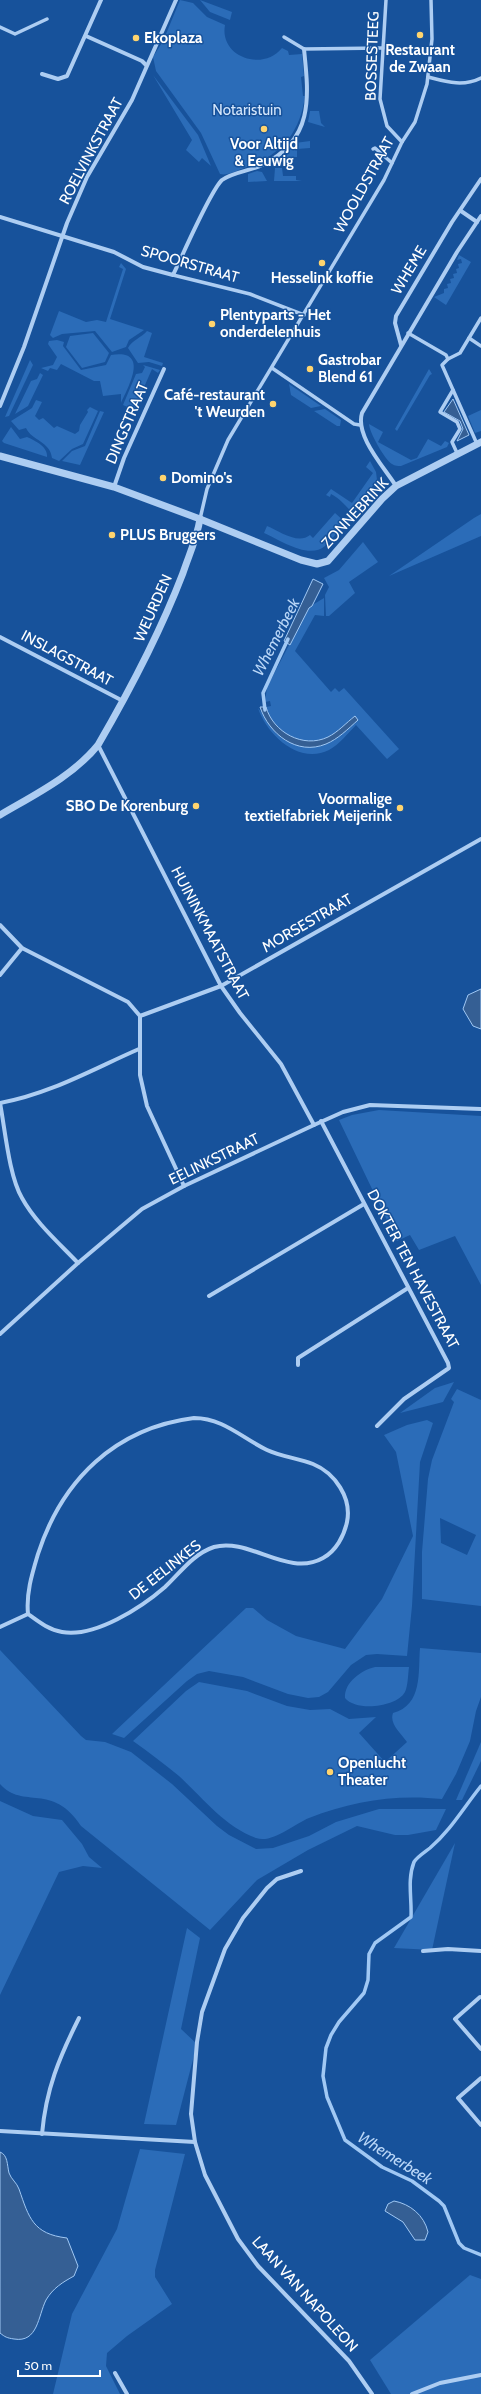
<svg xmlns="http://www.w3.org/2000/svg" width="481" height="2394" viewBox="0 0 481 2394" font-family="Cabin,sans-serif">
<rect width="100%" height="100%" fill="#17529b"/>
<!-- green -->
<g fill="#2b6cb8" fill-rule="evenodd">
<path d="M180 0 193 3 207 17 225 25C219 57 263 72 282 48L288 51 289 55 302 54 304 76 301 77 303 96H305C300 134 280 156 244 168 236 171 227 176 220 174L201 133 156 71 153 57 163 41 169 43 172 36 166 34Z"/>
<path d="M200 0 232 12 230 20 210 12Z"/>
<path d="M153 75 198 135 211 166 202 158 199 162 186 150 192 140Z"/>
<path d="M310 111H319L321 123 325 127 308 122Z"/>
<path d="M310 141V148L297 149V157H285L295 143Z"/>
<path d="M275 168H282L283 176H296V180L302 181H274Z"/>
<path d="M257 171 262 172 267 181 248 182V174Z"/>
<path d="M459 255 471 262 446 305 434 297 444 293V289L448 288 447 284 451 283 450 279 454 278 453 274 457 273 456 269 459 268 458 264 462 263 461 259 457 260Z"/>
<path d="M121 263 126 269 110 319 144 330 129 340 126 347 112 352 95 331 62 334 53 338 50 335 59 311 86 322 97 320 106 322 123 269 119 267Z"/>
<path d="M147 331 152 333 144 357 163 363 162 366 149 362 138 363 128 348C132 340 141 338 147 331Z"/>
<path d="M93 333 109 353 105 362 82 368 66 347 70 336Z"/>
<path d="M57 340 64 342 63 346 81 370 106 365 111 355C149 349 130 384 121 403V394L103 396 100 381H94L61 364 57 370 50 368 48 371 41 368 53 365 57 357 48 344 49 341Z"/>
<path d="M30 360 33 365 9 416 5 417Z"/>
<path d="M143 365 160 370 158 373 152 369 134 410 123 405 136 374 142 373 145 367Z"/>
<path d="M429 369 432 374 430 375 397 431 395 429Z"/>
<path d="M40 373 43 375 28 406 15 414 31 381 37 379Z"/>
<path d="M289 384 321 406 311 408 291 395Z"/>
<path d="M36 400 42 402 35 416 39 420 43 418 54 428 57 426 75 434 79 431 80 425 88 412 87 410 90 407 98 411 83 444 72 449 59 461 52 458C50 441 32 441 26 428L19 430 11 421 32 408Z"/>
<path d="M325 409 341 420 340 426H337L314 411Z"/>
<path d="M481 410V431L475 433 468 416Z"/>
<path d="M100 411 104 412 80 465 62 461 72 451 85 446Z"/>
<path d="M369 424 383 432 378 442 411 460 417 458 428 439 441 446 445 441 449 443 447 447 401 466C398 466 395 466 392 464 385 460 369 432 369 424Z"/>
<path d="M11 427 20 439 27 437C36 441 48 447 47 457L4 443 2 441Z"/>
<path d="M370 461 376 472 377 480 353 513C344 505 341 499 331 494L330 497 326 495 331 489 352 503 373 473 366 467Z"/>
<path d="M335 513 345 522C339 530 332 540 325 546 309 560 280 540 264 533L267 526C279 531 298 545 310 535L313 538Z"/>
<path d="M481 514V536L389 576 474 518Z"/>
<path d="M363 542 378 562 349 582 355 593 329 616H326L325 595 329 587 324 578 339 570Z"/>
<path d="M324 598V616L315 615 295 651 331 692 335 688 339 692 344 688 399 749 387 759 356 725C348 733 340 744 329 750 299 765 267 735 258 708L278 735 316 747C334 742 345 733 355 716 346 723 338 733 328 737 303 749 273 732 266 707L271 706 270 701 265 702 267 687 309 607Z"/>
<path d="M379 1110 481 1116V1285L455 1236 419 1250 410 1235 397 1241 339 1120 352 1115Z"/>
<path d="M454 1382 443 1402 400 1413 435 1388Z"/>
<path d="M457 1389 481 1400V1606L422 1599V1552L428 1479 432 1460 454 1402 451 1399ZM440 1518 476 1535 467 1555 441 1543Z"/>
<path d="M427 1420 433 1423 420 1462 412 1606 407 1656 377 1654 366 1655 351 1665 328 1692 319 1697 308 1698 288 1694 243 1677 209 1671 197 1674 187 1681 124 1738 112 1734 246 1608H253L267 1620 296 1636 345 1649 382 1599 413 1536 396 1452 384 1435 407 1425Z"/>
<path d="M420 1648 481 1653V1697L476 1711 470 1741 456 1774 442 1799C396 1794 352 1801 309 1818 294 1824 272 1844 256 1838 225 1827 203 1798 179 1776 164 1764 149 1752 133 1741L186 1691 199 1682 247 1691 287 1706 310 1710 330 1709 349 1719 376 1717 359 1733 385 1762 407 1742C401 1733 389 1724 393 1713 423 1705 418 1672 420 1648Z"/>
<path d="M0 1650 81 1736 86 1740 105 1742 131 1752 172 1784 217 1826 229 1835 256 1849 273 1848 309 1836 336 1822 379 1809H446L436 1830 408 1835H395L357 1826 308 1850 257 1880 210 1930 81 1826C53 1782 23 1810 0 1784Z"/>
<path d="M375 1667H409C408 1674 408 1686 405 1692 397 1707 356 1712 345 1698 344 1682 362 1670 375 1667Z"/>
<path d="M481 1742V1761L462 1800H456Z"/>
<path d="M0 1801 33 1816 62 1820 82 1844 89 1857 102 1868 83 1866 59 1872 0 1995Z"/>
<path d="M455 1843 432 1950 394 1948Z"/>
<path d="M187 1928 200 1938 181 2029 197 2044 176 2125 144 2124Z"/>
<path d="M140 2149 185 2154 155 2270V2277L172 2304 127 2336 107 2353 106 2366 120 2394H53L72 2314 117 2229Z"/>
<path d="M470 2275 481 2279V2394H391L370 2360Z"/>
</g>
<!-- water -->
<g fill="#355f94" stroke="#a0c8f4">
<path d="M453 399 469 435 457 441 463 429 460 421 444 412Z"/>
<path d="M313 579 323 584 312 606 309 608 290 645 284 641Z"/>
<path d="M260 707H266C273 732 303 749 328 737 338 732 346 723 355 716L358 720C348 729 338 739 326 744 297 756 269 734 260 707Z"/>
<path d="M481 989V1029L473 1026 463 1009 468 995Z"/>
<path d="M0 2152C8 2155 7 2165 9 2173 11 2179 17 2183 19 2189 29 2218 33 2234 67 2238L78 2266 74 2276C63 2282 53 2288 46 2300 38 2316 38 2343 14 2339 7 2338 5 2337 0 2333Z"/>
<path d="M394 2201C410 2204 424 2215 428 2232L425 2240H415L403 2222 385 2211 388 2204Z"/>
</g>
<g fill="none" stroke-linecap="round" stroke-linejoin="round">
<!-- stream -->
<g stroke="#a0c8f4" stroke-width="3.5">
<path d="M265 710 263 693 288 639"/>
<path d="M481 1786C464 1807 451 1830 430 1848 425 1852 417 1857 414 1862 407 1880 412 1899 411 1917L375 1943 369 1954 368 1980 364 1993 339 2022 331 2035 326 2048 323 2076 327 2097 345 2140 382 2167 412 2181 439 2201 444 2206 459 2243 464 2248 481 2255"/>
</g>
<!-- pedestrian -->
<g stroke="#adcdf2" stroke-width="3.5">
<path d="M386 0 380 99 387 126 402 142"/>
<path d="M0 27 15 34 47 19"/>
<path d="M284 37 304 49 383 48"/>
<path d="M428 77C447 82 463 87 481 78"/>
<path d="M373 149 375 148 392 163"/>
<path d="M173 275 250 294 304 315"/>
<path d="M408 333 446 355 448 359 442 365 477 444"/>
<path d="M469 338 481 346"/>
<path d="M448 359 460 353 481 318"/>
<path d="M272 368 354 424 360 425"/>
<path d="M453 390 440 412 457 422 460 429 452 442 457 453"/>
<path d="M200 519 207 489 228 440 384 180 402 142 415 122 427 84 432 39 431 0"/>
</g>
<!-- minor -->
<g stroke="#adcdf2" stroke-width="4">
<path d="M86 36 142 61 146 65"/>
<path d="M42 74 58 79 67 76 101 0"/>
<path d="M461 211 477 222"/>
<path d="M0 217 114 252 143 267 173 275C182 257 210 191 222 180 233 172 250 171 262 165 314 140 309 97 304 49"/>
<path d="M401 345 395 323 396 316 452 222 481 179"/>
<path d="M0 406 24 347 67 223 87 177 132 100 176 0"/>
<path d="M396 486C384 467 355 436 362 413L457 252 481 216"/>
<path d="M114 487 124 458 164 369"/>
<path d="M0 637 123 701"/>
<path d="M98 745 221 986 240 1013 281 1064 314 1125"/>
<path d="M0 925 22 948 128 1002 140 1016V1075L147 1106 184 1186"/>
<path d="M0 975 22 948"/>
<path d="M140 1016 221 986 481 839"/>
<path d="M0 1103C5 1129 9 1176 22 1198 35 1222 59 1243 78 1263"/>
<path d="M0 1103C50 1094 93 1069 139 1049"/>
<path d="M321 1121 448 1363 449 1368 404 1399 377 1426"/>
<path d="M209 1296 364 1204"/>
<path d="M0 1334 78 1263 142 1209 184 1186 314 1125 343 1112 370 1105 481 1109"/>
<path d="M298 1365V1358L408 1288"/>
<path d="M194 1418C223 1418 242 1438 267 1450 282 1457 298 1458 313 1464 335 1473 352 1498 347 1522 344 1536 336 1551 323 1558 288 1578 249 1537 214 1547 193 1554 180 1573 165 1587 142 1607 95 1638 62 1632 49 1630 39 1622 28 1614 26 1593 32 1574 38 1554 62 1480 115 1428 194 1418Z"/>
<path d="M0 1627 28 1614"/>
<path d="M301 1871 277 1879 267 1888 243 1918 225 1949 202 2012 197 2042 191 2114 195 2142 205 2175 238 2239 258 2266 349 2361 372 2394"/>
<path d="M423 1951 448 1949 481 1951"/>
<path d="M480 1997 455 2019 481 2049"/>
<path d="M481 2078 458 2098 481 2125"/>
<path d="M0 2131 195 2142"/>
<path d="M42 2134C46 2089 59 2058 79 2018"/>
<path d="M115 2373 127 2394"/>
<path d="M412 2394 440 2383 481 2375"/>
</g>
<!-- tertiary -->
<g stroke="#adcdf2" stroke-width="7">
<path d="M0 456 114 487 200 519 301 560 317 564 328 561 382 499 396 486 481 442"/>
<path d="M0 815C34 795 73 776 98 745 130 690 160 633 183 573 189 555 197 538 200 519"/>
</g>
</g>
<!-- markers -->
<g fill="#ffd46e" stroke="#17529b" stroke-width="1.5">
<circle cx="420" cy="35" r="4"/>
<circle cx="136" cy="38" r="4"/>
<circle cx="264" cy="129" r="4"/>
<circle cx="322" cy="263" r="4"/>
<circle cx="212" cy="324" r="4"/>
<circle cx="310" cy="369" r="4"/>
<circle cx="273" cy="404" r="4"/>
<circle cx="163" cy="478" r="4"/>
<circle cx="112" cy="535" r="4"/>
<circle cx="196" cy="806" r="4"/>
<circle cx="400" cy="808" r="4"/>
<circle cx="330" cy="1772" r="4"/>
</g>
<g text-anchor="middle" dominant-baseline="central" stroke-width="3" stroke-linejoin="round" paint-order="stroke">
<!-- poi labels -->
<g font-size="15" font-weight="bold" fill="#fff" stroke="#17529b" text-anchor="start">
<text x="144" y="38">Ekoplaza</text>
<text x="420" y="50" text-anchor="middle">Restaurant<tspan x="420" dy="17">de Zwaan</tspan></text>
<text x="264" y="144" text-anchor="middle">Voor Altijd<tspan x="264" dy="17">&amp; Eeuwig</tspan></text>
<text x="322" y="278" text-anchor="middle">Hesselink koffie</text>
<text x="220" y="315">Plentyparts - Het<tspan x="220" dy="17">onderdelenhuis</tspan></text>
<text x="318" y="360">Gastrobar<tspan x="318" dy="17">Blend 61</tspan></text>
<text x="265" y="395" text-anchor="end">Café-restaurant<tspan x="265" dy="17">'t Weurden</tspan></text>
<text x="171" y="478">Domino's</text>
<text x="120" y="535">PLUS Bruggers</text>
<text x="392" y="799" text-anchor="end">Voormalige<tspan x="392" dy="17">textielfabriek Meijerink</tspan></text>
<text x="188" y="806" text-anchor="end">SBO De Korenburg</text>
<text x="338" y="1763">Openlucht<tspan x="338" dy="17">Theater</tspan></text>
</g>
<!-- street labels -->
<g font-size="15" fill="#fff" stroke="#17529b">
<text transform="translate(372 56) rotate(-88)">BOSSESTEEG</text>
<text transform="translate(91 151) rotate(-62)">ROELVINKSTRAAT</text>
<text transform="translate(364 185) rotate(-61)">WOOLDSTRAAT</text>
<text transform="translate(190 264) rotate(16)">SPOORSTRAAT</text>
<text transform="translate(409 270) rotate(-59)">WHEME</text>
<text transform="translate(127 423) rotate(-67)">DINGSTRAAT</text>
<text transform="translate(355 513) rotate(-47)">ZONNEBRINK</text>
<text transform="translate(153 608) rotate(-66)">WEURDEN</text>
<text transform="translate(67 658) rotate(28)">INSLAGSTRAAT</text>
<text transform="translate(307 923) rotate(-30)">MORSESTRAAT</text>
<text transform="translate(210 933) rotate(62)">HUININKMAATSTRAAT</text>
<text transform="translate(214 1159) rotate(-26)">EELINKSTRAAT</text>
<text transform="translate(413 1269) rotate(62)">DOKTER TEN HAVESTRAAT</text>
<text transform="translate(165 1570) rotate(-38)">DE EELINKES</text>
<text transform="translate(305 2294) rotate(48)">LAAN VAN NAPOLEON</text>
</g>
<!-- park labels -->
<g font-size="15" fill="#d5e7fc" stroke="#17529b">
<text x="247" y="110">Notaristuin</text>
</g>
<!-- water labels -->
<g font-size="16" font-style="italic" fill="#bad7f8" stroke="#17529b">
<text transform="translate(276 637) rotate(-63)">Whemerbeek</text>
<text transform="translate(395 2158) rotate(32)">Whemerbeek</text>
</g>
</g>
<!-- scale -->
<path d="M18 2370v6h82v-6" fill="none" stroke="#ffffff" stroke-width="2"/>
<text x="24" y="2370" font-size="12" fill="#ffffff" stroke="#17529b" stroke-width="3" paint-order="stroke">50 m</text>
</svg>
